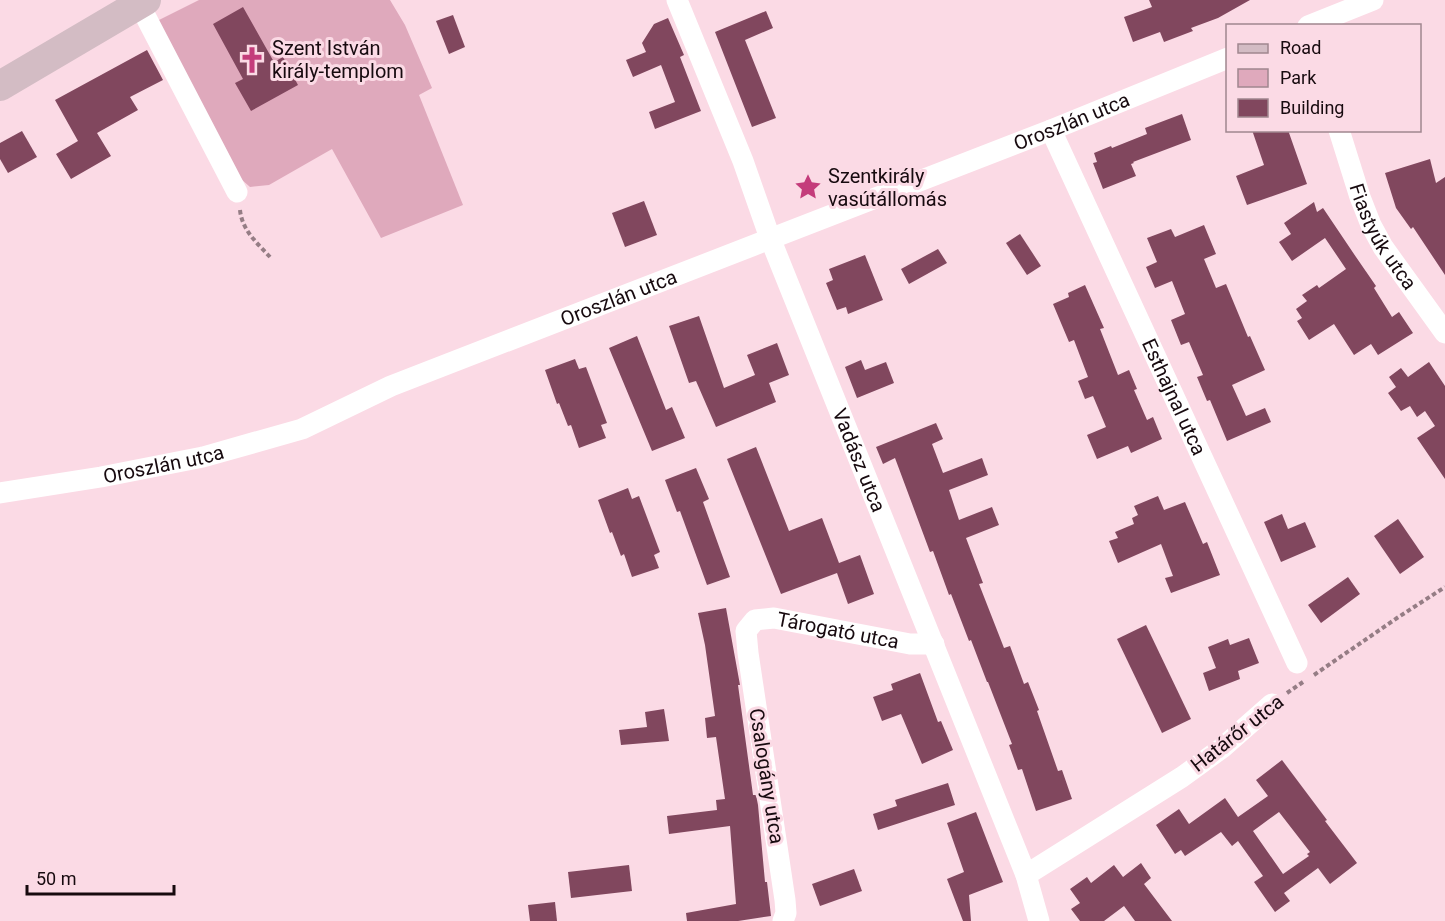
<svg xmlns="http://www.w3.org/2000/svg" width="1445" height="921" viewBox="0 0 1445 921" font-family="Roboto,sans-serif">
<rect width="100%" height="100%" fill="#fbdae5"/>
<!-- green -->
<path fill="#dfa9bc" d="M199 0H390L405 25 432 88 419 95 463 205 381 238 332 149 269 185 250 187 241 179 157 21Z"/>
<!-- building -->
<g fill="#81475e" fill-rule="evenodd">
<path d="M1149 0H1250L1218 18 1191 28 1193 31 1164 42 1160 32 1133 42 1124 17 1152 7Z"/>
<path d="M243 7 274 62 283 57 298 85 251 111 235 83 243 79 213 24Z"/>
<path d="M766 11 773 28 745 40 776 118 752 127 715 32Z"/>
<path d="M453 15 465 47 449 54 436 21Z"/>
<path d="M668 18 684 55 680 57 701 111 655 129 649 112 675 102 661 65 633 77 626 60 646 52 642 43 654 24Z"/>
<path d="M147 50 163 80 130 97 138 110 97 133 111 156 71 179 56 154 78 141 55 100Z"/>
<path d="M1182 114 1191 140 1133 162 1134 163 1131 164 1136 176 1103 189 1093 163 1097 162 1094 153 1111 146 1112 148 1147 134 1145 128Z"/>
<path d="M1252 130H1288L1307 184 1247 205 1236 176 1264 165Z"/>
<path d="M22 131 37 157 8 173 0 159V143Z"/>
<path d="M1430 159 1436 183 1445 177V275L1413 227 1411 229 1396 208 1385 173Z"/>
<path d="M644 201 657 235 625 247 612 213Z"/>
<path d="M1314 202 1317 212 1323 208 1356 257 1376 286 1374 288 1392 317 1399 312 1413 333 1378 355 1371 344 1354 355 1334 324 1309 340 1297 321 1302 318 1296 309 1307 301 1302 295 1317 285 1319 288 1346 269 1325 238 1292 261 1279 242 1291 234 1284 223Z"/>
<path d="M1204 225 1216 254 1204 259 1216 288 1226 284 1248 337 1250 336 1265 370 1232 385 1246 416 1265 408 1271 422 1227 441 1210 400 1207 401 1197 377 1203 375 1189 342 1181 345 1171 320 1185 314 1172 281 1155 288 1146 267 1157 262 1147 238 1171 229 1175 237Z"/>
<path d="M1020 234 1041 266 1027 275 1006 243Z"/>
<path d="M938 249 947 263 909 284 901 269Z"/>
<path d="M865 255 883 300 848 314 846 307 837 310 826 283 833 280 829 269Z"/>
<path d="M1085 285 1104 328 1100 329 1118 375 1129 370 1137 389 1134 390 1147 420 1153 417 1162 439 1131 453 1128 446 1097 459 1087 435 1106 427 1093 396 1085 399 1078 381 1088 377 1074 340 1069 342 1053 304 1069 297 1068 293Z"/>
<path d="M699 316 724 388 755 375 747 355 777 343 789 375 769 383 776 402 716 427 696 381 689 383 669 326Z"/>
<path d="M637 336 666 410 672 407 685 438 652 451 609 348Z"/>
<path d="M575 359 579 369 586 367 607 423 601 425 606 438 579 448 571 425 568 426 559 403 557 404 545 370Z"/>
<path d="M861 360 865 370 886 362 894 383 857 398 845 367Z"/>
<path d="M1429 362 1445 386V479L1417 438 1435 426 1425 411 1417 417 1410 406 1401 411 1388 393 1396 387 1389 377 1401 368 1408 377Z"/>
<path d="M936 423 943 439 932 444 943 473 982 458 988 475 949 490 959 520 992 507 999 525 966 538 983 583 979 584 1004 648 1010 646 1024 684 1028 682 1039 710 1037 711 1058 771 1062 770 1072 799 1036 811 1022 769 1018 770 1009 745 1012 744 988 682H987L971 640 969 641 951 594 949 595 933 551 930 552 895 458 883 464 876 447Z"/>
<path d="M756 447 789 531 822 518 839 563 860 555 874 594 848 604 837 573 781 594 727 459Z"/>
<path d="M696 468 709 499 703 502 730 577 707 585 680 511 677 512 665 480Z"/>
<path d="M628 488 632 499 639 496 660 552 654 555 659 568 632 577 624 554 621 556 612 532 610 533 598 500Z"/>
<path d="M1158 496 1164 510 1185 502 1203 544 1207 542 1220 575 1171 593 1165 578 1173 576 1161 544 1118 563 1109 541 1118 538 1115 532 1134 524 1132 518 1138 515 1134 506Z"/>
<path d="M1282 514 1288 529 1305 522 1316 547 1281 562 1264 522Z"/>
<path d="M1398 519 1424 557 1400 574 1374 536Z"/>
<path d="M1348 577 1360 594 1321 623 1308 605Z"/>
<path d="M726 608 740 685H738L753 795H756L758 805 765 882H767L771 916 738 921H687L686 913 736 904 730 826 669 834 667 816 717 810 716 800 725 799 716 737 707 738 705 718 715 716 705 645 698 613Z"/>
<path d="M1146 625 1191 719 1162 733 1117 639Z"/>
<path d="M1249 638 1259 663 1238 671 1240 679 1209 691 1203 673 1216 668 1208 647 1228 639 1230 645Z"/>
<path d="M920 673 938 722 941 721 953 750 922 764 901 714 882 721 873 697 893 690 891 684Z"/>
<path d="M664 709 669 741 621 745 619 730 647 727 645 712Z"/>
<path d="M1282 760 1327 820 1325 821 1357 863 1330 884 1318 868 1284 893 1290 901 1275 912 1254 882 1263 876 1238 841 1232 846 1221 832 1185 856 1181 850 1175 854 1156 825 1179 809 1189 824 1225 798 1238 817 1268 796 1256 780ZM1279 812 1310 852 1307 854 1309 856 1283 874 1253 831Z"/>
<path d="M948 783 955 805 878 830 873 814 897 806 895 800Z"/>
<path d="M976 812 1003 882 969 895 971 921H963L947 879 964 872 947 823Z"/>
<path d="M1141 863 1151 878 1144 884 1172 921H1135L1124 906 1104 921H1080L1071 909 1080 903 1070 889 1087 877 1091 883 1114 865 1123 877Z"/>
<path d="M629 865 632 891 571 898 568 872Z"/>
<path d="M854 869 862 891 820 906 812 884Z"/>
<path d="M555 902 557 921H530L528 905Z"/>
</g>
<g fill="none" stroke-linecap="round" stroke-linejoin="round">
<!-- path -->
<g stroke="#957d85" stroke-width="4" stroke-dasharray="4.5 3" stroke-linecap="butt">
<path d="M240 210C242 230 257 243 270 257"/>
<path d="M1314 675 1397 618 1445 587"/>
<path d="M1287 693 1303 682"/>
</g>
<!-- street -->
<g stroke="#fff" stroke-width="21">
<path id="s1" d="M677 0 743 161 770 238 1026 875 1039 921"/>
<path d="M139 4 237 192"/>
<path d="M1308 26 1373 0"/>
<path id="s2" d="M1051 130 1297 663"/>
<path id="s3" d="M1339 130 1360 197 1371 225 1383 247 1445 333"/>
<path id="s4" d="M0 493 101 477 203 457 302 429 391 386 1051 130 1228 58"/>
<path d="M1026 875 1182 777 1222 748 1272 704"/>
<path id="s5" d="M783 921 786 913 785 900 748 653 746 631 755 620 774 618 910 644H934"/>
</g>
<!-- secondary -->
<path stroke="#d3bcc4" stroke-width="30" d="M0 86 146 0"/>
</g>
<!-- icons -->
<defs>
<symbol id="church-bare" viewBox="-9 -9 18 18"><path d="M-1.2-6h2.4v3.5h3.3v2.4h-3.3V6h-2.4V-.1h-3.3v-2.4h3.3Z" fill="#c43c7b" stroke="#fbdae5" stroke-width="2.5" paint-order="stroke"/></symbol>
<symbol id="sight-bare" viewBox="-9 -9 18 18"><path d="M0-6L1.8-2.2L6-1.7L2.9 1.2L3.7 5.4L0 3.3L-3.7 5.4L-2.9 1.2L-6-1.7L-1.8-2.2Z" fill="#c43c7b" stroke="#fbdae5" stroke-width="2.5" paint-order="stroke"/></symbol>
</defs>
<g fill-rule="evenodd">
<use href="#church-bare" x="233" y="41" width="38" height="38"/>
<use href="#sight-bare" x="789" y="168" width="38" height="38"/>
</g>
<g text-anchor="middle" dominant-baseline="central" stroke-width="6" stroke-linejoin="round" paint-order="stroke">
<!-- poi labels -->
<g font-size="20" fill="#170a0f" stroke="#fbdae5" text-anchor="start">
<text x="272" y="48">Szent István<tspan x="272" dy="23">király-templom</tspan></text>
<text x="828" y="176">Szentkirály<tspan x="828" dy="23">vasútállomás</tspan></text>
</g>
<!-- street labels -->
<g font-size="20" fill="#170a0f" stroke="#fbdae5">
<text stroke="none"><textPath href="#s4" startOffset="1138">Oroszlán utca</textPath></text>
<text stroke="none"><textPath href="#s3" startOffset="116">Fiastyúk utca</textPath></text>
<text stroke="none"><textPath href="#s4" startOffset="652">Oroszlán utca</textPath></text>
<text stroke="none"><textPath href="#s2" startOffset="294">Esthajnal utca</textPath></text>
<text stroke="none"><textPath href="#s1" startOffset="495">Vadász utca</textPath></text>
<text stroke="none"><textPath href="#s4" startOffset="166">Oroszlán utca</textPath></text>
<text stroke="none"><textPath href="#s5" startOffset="392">Tárogató utca</textPath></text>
<text transform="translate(1237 733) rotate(-38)">Határőr utca</text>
<text transform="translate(767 776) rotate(81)">Csalogány utca</text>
</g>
</g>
<!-- legend -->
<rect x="1226" y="24" width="195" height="108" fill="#fbdae5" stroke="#a0878f" stroke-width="1.5"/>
<rect x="1238" y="44" width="30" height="9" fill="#d3bcc4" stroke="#a0878f" stroke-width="1.5"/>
<text x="1280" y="54" font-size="18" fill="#170a0f">Road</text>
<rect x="1238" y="69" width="30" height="18" fill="#dfa9bc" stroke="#a0878f" stroke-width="1.5"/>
<text x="1280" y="84" font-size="18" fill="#170a0f">Park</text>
<rect x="1238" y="99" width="30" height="18" fill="#81475e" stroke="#a0878f" stroke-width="1.5"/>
<text x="1280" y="114" font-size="18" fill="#170a0f">Building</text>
<!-- scale -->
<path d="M27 885v9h147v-9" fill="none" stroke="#170a0f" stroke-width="3"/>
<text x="36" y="885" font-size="18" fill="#170a0f" stroke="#fbdae5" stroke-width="4.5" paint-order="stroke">50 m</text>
</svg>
